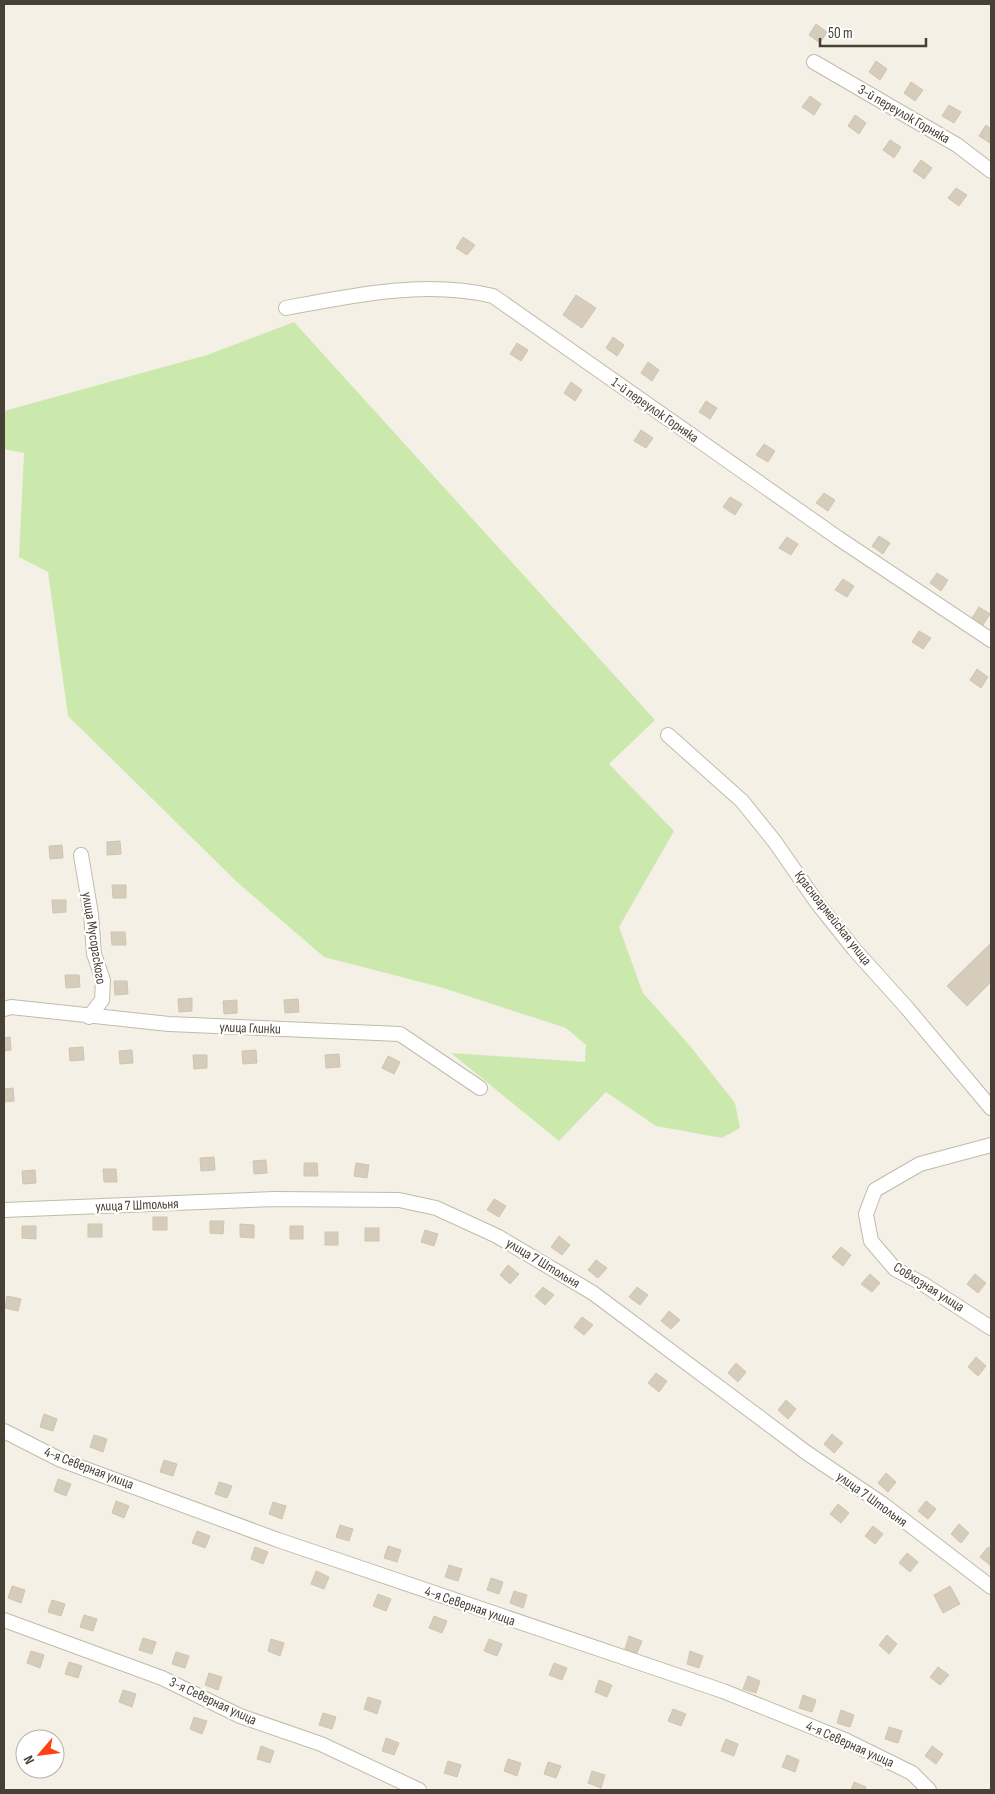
<svg xmlns="http://www.w3.org/2000/svg" width="995" height="1794" viewBox="0 0 995 1794" font-family="'Sofia Sans Condensed',sans-serif">
<rect width="100%" height="100%" fill="#f4f0e6"/>
<!-- green -->
<path fill="#cce9ad" d="M294 322 655 720 609 764 674 831 619 927 643 993 691 1047 735 1103 740 1128 722 1138 656 1126 606 1092 559 1141 451 1053 585 1062 586 1045 566 1028 440 987 324 957 238 883 68 716 48 572 19 557 24 453 4 449V411L207 355Z"/>
<!-- building -->
<g fill="#d6ccbb" stroke="#d1c5ae">
<path d="M816 24 827 32 820 43 809 35Z"/>
<path d="M876 61 887 69 880 80 869 72Z"/>
<path d="M911 82 923 90 915 101 904 93Z"/>
<path d="M810 96 821 104 814 115 802 107Z"/>
<path d="M949 105 961 112 954 123 942 116Z"/>
<path d="M855 115 866 123 859 134 848 126Z"/>
<path d="M986 125 991 129 990 143 979 136Z"/>
<path d="M890 140 901 147 894 158 883 150Z"/>
<path d="M921 160 932 168 924 179 913 171Z"/>
<path d="M956 188 967 195 959 206 948 198Z"/>
<path d="M463 237 475 245 467 255 456 248Z"/>
<path d="M576 295 596 308 582 328 563 315Z"/>
<path d="M613 337 624 345 617 356 606 348Z"/>
<path d="M517 343 528 350 521 361 510 354Z"/>
<path d="M648 362 659 370 652 381 641 373Z"/>
<path d="M571 382 582 390 575 401 564 393Z"/>
<path d="M706 401 717 408 710 419 699 412Z"/>
<path d="M641 430 653 438 646 448 634 441Z"/>
<path d="M764 444 775 451 768 462 756 455Z"/>
<path d="M824 493 835 500 828 511 816 503Z"/>
<path d="M730 497 742 504 735 515 723 507Z"/>
<path d="M879 536 890 543 883 554 872 546Z"/>
<path d="M787 537 798 544 791 555 779 548Z"/>
<path d="M937 573 948 580 941 591 930 583Z"/>
<path d="M843 579 854 586 847 597 835 590Z"/>
<path d="M979 607 990 614 983 625 972 618Z"/>
<path d="M919 631 931 638 923 649 912 642Z"/>
<path d="M977 669 988 677 981 688 970 680Z"/>
<path d="M120 841 121 854 107 855V842Z"/>
<path d="M62 845 63 858 50 859 49 846Z"/>
<path d="M112 885H126V898H113Z"/>
<path d="M52 900H66V912L53 913Z"/>
<path d="M111 932H125L126 945H112Z"/>
<path d="M991 943V982L967 1006 947 986Z"/>
<path d="M65 975H79L80 987 66 988Z"/>
<path d="M114 981H127L128 994 115 995Z"/>
<path d="M192 998V1011L179 1012 178 999Z"/>
<path d="M298 999 299 1012 285 1013 284 1000Z"/>
<path d="M237 1000V1013L224 1014 223 1001Z"/>
<path d="M10 1037 11 1050 4 1051V1038Z"/>
<path d="M83 1047 84 1060 70 1061 69 1048Z"/>
<path d="M132 1050 133 1063 120 1064 119 1051Z"/>
<path d="M256 1050 257 1063 243 1064 242 1051Z"/>
<path d="M339 1054 340 1067 326 1068 325 1055Z"/>
<path d="M193 1055H207V1068L194 1069Z"/>
<path d="M388 1056 400 1062 394 1074 382 1068Z"/>
<path d="M13 1088 14 1101 4 1102V1089Z"/>
<path d="M214 1157 215 1170 201 1171 200 1158Z"/>
<path d="M266 1160 267 1173 254 1174 253 1161Z"/>
<path d="M304 1163H317L318 1176H304Z"/>
<path d="M356 1163 369 1165 367 1178 354 1176Z"/>
<path d="M103 1169H116L117 1182H104Z"/>
<path d="M35 1170 36 1183 23 1184 22 1171Z"/>
<path d="M494 1199 506 1206 499 1217 487 1210Z"/>
<rect x="153" y="1217" width="14" height="13"/>
<path d="M210 1221H224L223 1234 210 1233Z"/>
<rect x="88" y="1224" width="14" height="13"/>
<path d="M240 1224 254 1225V1238L240 1237Z"/>
<path d="M22 1226H36V1239L22 1238Z"/>
<rect x="290" y="1226" width="13" height="13"/>
<rect x="365" y="1228" width="14" height="13"/>
<path d="M425 1230 438 1234 434 1246 421 1242Z"/>
<rect x="325" y="1232" width="13" height="13"/>
<path d="M559 1236 570 1245 562 1255 551 1247Z"/>
<path d="M841 1247 851 1255 843 1266 832 1257Z"/>
<path d="M596 1260 607 1268 598 1278 588 1270Z"/>
<path d="M508 1265 519 1274 510 1284 500 1275Z"/>
<path d="M870 1274 880 1283 872 1292 861 1284Z"/>
<path d="M975 1274 986 1283 978 1293 967 1284Z"/>
<path d="M543 1287 554 1295 545 1305 535 1296Z"/>
<path d="M637 1287 648 1295 640 1305 629 1297Z"/>
<path d="M7 1296 21 1299 18 1311 5 1308Z"/>
<path d="M669 1311 680 1320 671 1329 661 1321Z"/>
<path d="M582 1317 593 1325 584 1335 574 1327Z"/>
<path d="M976 1357 986 1366 978 1376 968 1367Z"/>
<path d="M736 1363 746 1372 738 1382 728 1373Z"/>
<path d="M656 1373 667 1381 659 1392 648 1383Z"/>
<path d="M786 1400 796 1409 788 1419 778 1410Z"/>
<path d="M44 1414 57 1419 53 1431 40 1427Z"/>
<path d="M832 1434 843 1443 834 1453 824 1444Z"/>
<path d="M94 1435 107 1439 103 1452 90 1447Z"/>
<path d="M164 1460 177 1464 173 1476 160 1472Z"/>
<path d="M886 1473 896 1482 888 1492 878 1483Z"/>
<path d="M58 1479 71 1484 66 1496 54 1491Z"/>
<path d="M219 1482 232 1486 227 1498 215 1494Z"/>
<path d="M116 1501 129 1506 124 1518 112 1513Z"/>
<path d="M926 1501 936 1509 928 1519 918 1511Z"/>
<path d="M273 1502 286 1506 282 1519 269 1514Z"/>
<path d="M838 1504 849 1513 841 1523 830 1514Z"/>
<path d="M959 1524 969 1533 961 1543 951 1534Z"/>
<path d="M340 1525 353 1529 349 1541 336 1537Z"/>
<path d="M873 1526 883 1534 875 1544 865 1536Z"/>
<path d="M197 1531 210 1536 205 1548 192 1543Z"/>
<path d="M388 1546 401 1550 397 1562 384 1558Z"/>
<path d="M255 1547 268 1552 263 1564 251 1559Z"/>
<path d="M988 1547 991 1549 990 1565 980 1557Z"/>
<path d="M907 1553 918 1562 910 1572 899 1563Z"/>
<path d="M449 1565 462 1569 458 1581 445 1577Z"/>
<path d="M316 1571 329 1577 324 1589 311 1584Z"/>
<path d="M491 1578 503 1582 499 1594 487 1590Z"/>
<path d="M12 1586 25 1590 21 1603 8 1598Z"/>
<path d="M950 1586 960 1604 943 1613 934 1595Z"/>
<path d="M514 1591 527 1595 523 1608 510 1603Z"/>
<path d="M378 1594 391 1599 386 1611 373 1606Z"/>
<path d="M52 1600 65 1604 61 1616 48 1612Z"/>
<path d="M84 1615 97 1619 93 1631 80 1627Z"/>
<path d="M434 1616 447 1621 442 1633 429 1628Z"/>
<path d="M887 1635 897 1644 889 1654 879 1645Z"/>
<path d="M629 1636 642 1641 637 1653 625 1649Z"/>
<path d="M143 1638 156 1642 152 1654 139 1650Z"/>
<path d="M271 1639 284 1643 280 1656 268 1651Z"/>
<path d="M489 1639 502 1644 497 1656 484 1651Z"/>
<path d="M31 1651 44 1655 40 1668 27 1663Z"/>
<path d="M690 1651 703 1656 699 1668 687 1664Z"/>
<path d="M176 1652 189 1656 185 1668 172 1664Z"/>
<path d="M69 1662 82 1666 78 1678 65 1674Z"/>
<path d="M554 1663 567 1668 562 1680 549 1675Z"/>
<path d="M938 1667 949 1675 940 1685 930 1677Z"/>
<path d="M209 1673 222 1677 218 1690 205 1685Z"/>
<path d="M748 1676 760 1681 756 1693 743 1689Z"/>
<path d="M599 1680 612 1685 607 1697 595 1692Z"/>
<path d="M123 1690 136 1694 132 1707 119 1702Z"/>
<path d="M803 1695 816 1700 812 1712 799 1708Z"/>
<path d="M368 1697 381 1701 377 1714 364 1709Z"/>
<path d="M673 1709 686 1714 681 1726 668 1721Z"/>
<path d="M841 1710 854 1715 850 1727 837 1723Z"/>
<path d="M323 1713 336 1717 332 1729 319 1725Z"/>
<path d="M194 1717 207 1721 202 1734 190 1729Z"/>
<path d="M889 1727 902 1731 898 1743 885 1739Z"/>
<path d="M386 1738 399 1743 394 1755 382 1751Z"/>
<path d="M726 1739 738 1744 734 1756 721 1751Z"/>
<path d="M261 1746 274 1751 270 1763 257 1759Z"/>
<path d="M932 1746 943 1754 936 1764 925 1756Z"/>
<path d="M787 1755 799 1760 795 1772 782 1767Z"/>
<path d="M508 1759 521 1763 517 1776 504 1771Z"/>
<path d="M448 1761 461 1765 457 1777 444 1773Z"/>
<path d="M548 1762 561 1766 556 1778 544 1774Z"/>
<path d="M592 1771 605 1775 601 1788 588 1783Z"/>
<path d="M854 1782 866 1787 865 1790H851Z"/>
</g>
<g fill="none" stroke-linecap="round" stroke-linejoin="round">
<defs>
<g id="minor">
<path d="M814 62 957 145 991 171"/>
<path d="M286 308C354 295 425 280 493 296L838 538 991 640"/>
<path d="M668 735 742 801 775 842 818 904 854 949 907 1008 991 1108"/>
<path d="M81 855 91 914 94 954 103 980 102 1000 89 1017"/>
<path d="M4 1009 11 1007 169 1024 400 1034 480 1088"/>
<path d="M991 1145 920 1164 875 1190 866 1214 871 1241 895 1269 923 1284 991 1328"/>
<path d="M4 1210 275 1199 399 1200 436 1208 497 1236 593 1293 807 1453 884 1505 991 1587"/>
<path d="M4 1431 61 1460 278 1540 723 1691 845 1740 912 1773 929 1790"/>
<path d="M4 1620 162 1678 240 1716 321 1744 419 1790"/>
</g>
</defs>
<!-- minor casing -->
<use href="#minor" stroke="#c2bbab" stroke-width="16"/>
<!-- minor -->
<use href="#minor" stroke="#fff" stroke-width="14"/>
</g>
<g text-anchor="middle" dominant-baseline="central" stroke-width="4.5" stroke-linejoin="round" paint-order="stroke">
<!-- street labels -->
<g font-size="14" fill="#474135" stroke="#fff">
<text transform="translate(904 114) rotate(30)">3-й переулок Горняка</text>
<text transform="translate(655 410) rotate(35)">1-й переулок Горняка</text>
<text transform="translate(833 918) rotate(52)">Красноармейская улица</text>
<text transform="translate(94 938) rotate(81)">улица Мусоргского</text>
<text transform="translate(250 1028) rotate(2)">улица Глинки</text>
<text transform="translate(137 1205) rotate(-2)">улица 7 Штольня</text>
<text transform="translate(543 1263) rotate(31)">улица 7 Штольня</text>
<text transform="translate(929 1287) rotate(32)">Совхозная улица</text>
<text transform="translate(89 1468) rotate(21)">4-я Северная улица</text>
<text transform="translate(872 1499) rotate(36)">улица 7 Штольня</text>
<text transform="translate(470 1606) rotate(19)">4-я Северная улица</text>
<text transform="translate(213 1701) rotate(25)">3-я Северная улица</text>
<text transform="translate(850 1744) rotate(24)">4-я Северная улица</text>
</g>
</g>
<!-- border -->
<rect width="995" height="1794" fill="none" stroke="#474135" stroke-width="10"/>
<!-- north arrow -->
<g transform="translate(40 1754) rotate(242)"><circle r="24" fill="#ffffff" stroke="#b5b3ae"/>
<path d="M0-4L9 19L0 12L-9 19Z" fill="#ff4012"/>
<text y="-8" font-size="14" font-weight="bold" text-anchor="middle" fill="#474135">N</text>
</g>
<!-- scale -->
<path d="M820 38v8h106v-8" fill="none" stroke="#474135" stroke-width="2.5"/>
<text x="828" y="38" font-size="15" fill="#474135" stroke="#ffffff" stroke-width="4" paint-order="stroke">50 m</text>
</svg>
